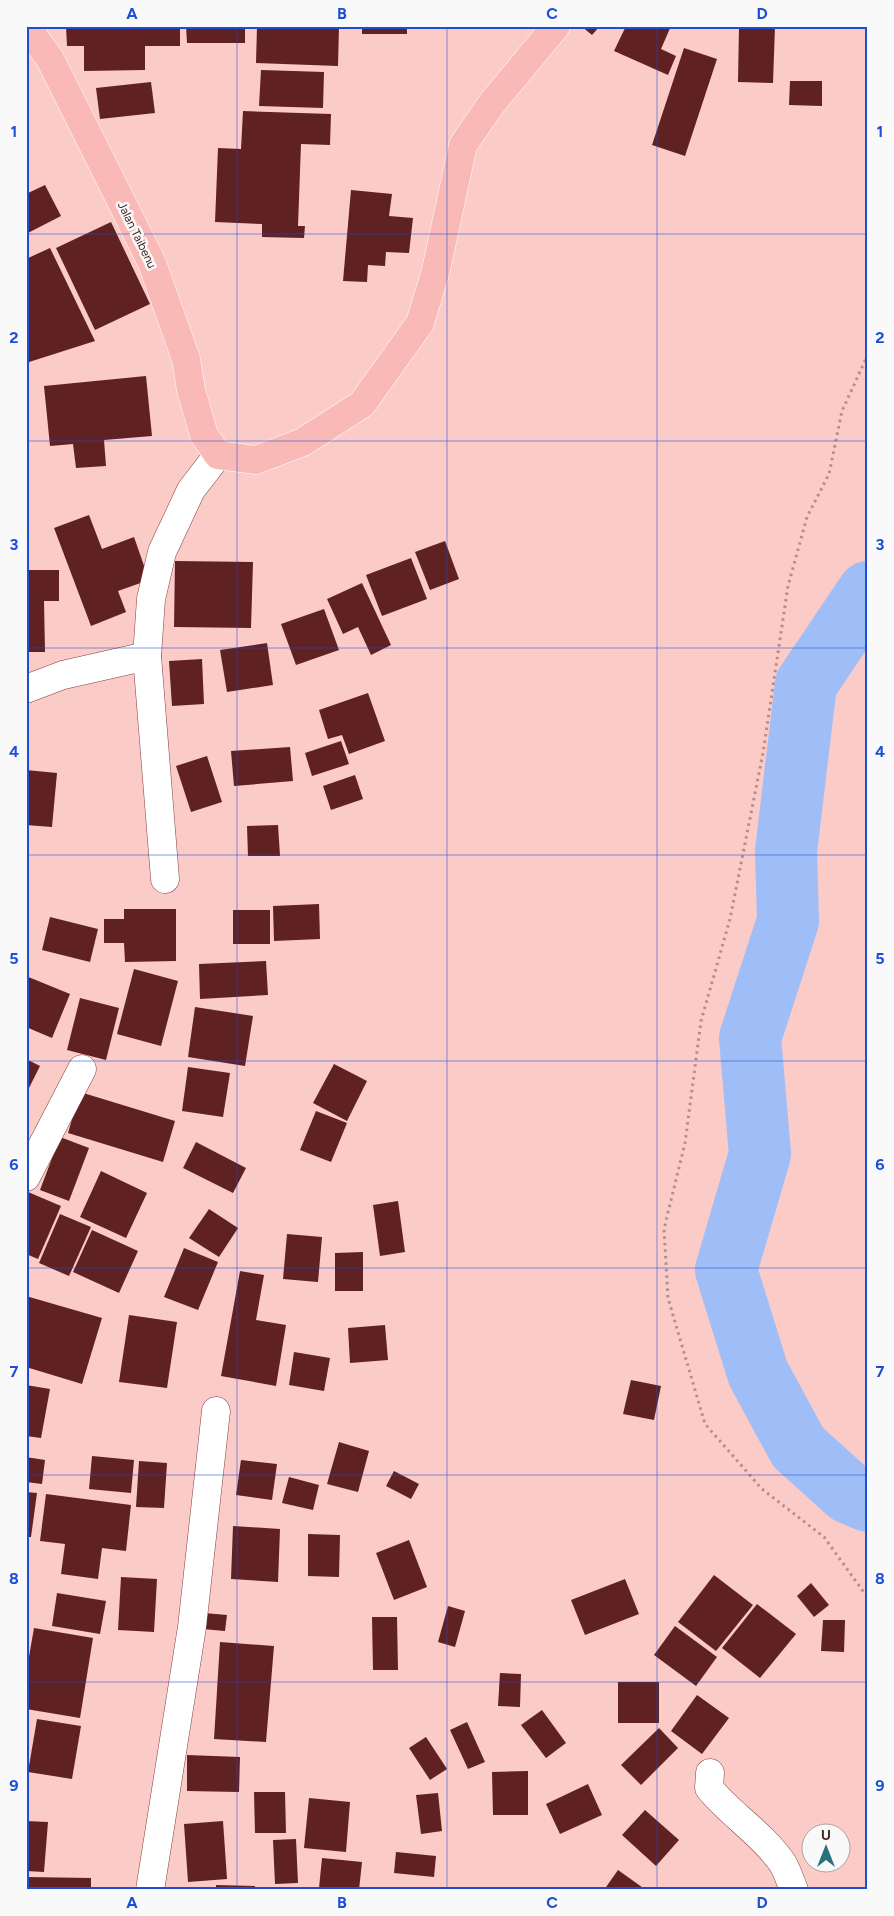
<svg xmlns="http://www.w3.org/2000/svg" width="894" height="1916" viewBox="0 0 894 1916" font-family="Figtree,sans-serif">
<rect width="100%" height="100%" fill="#fbcbc7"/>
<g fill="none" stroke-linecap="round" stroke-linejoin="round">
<!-- river -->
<path stroke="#9fbdf7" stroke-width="62" d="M868 592 806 684 786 851 788 921 750 1038 760 1154 726 1270 758 1373 798 1447 849 1493 868 1501"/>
</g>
<!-- building -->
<g fill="#5f2121">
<path d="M66 26H180V46H145V70L84 71V46H67Z"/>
<path d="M186 26H245V43H187Z"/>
<path d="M257 26H339L338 66 256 63Z"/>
<rect x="362" y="26" width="45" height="8"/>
<path d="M581 26H600L592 35Z"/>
<path d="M626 26H671L661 49 676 56 668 75 614 51Z"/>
<path d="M739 26H775L773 83 738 82Z"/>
<path d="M684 48 717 59 685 156 652 145Z"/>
<path d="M261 70 324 72 323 108 259 106Z"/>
<path d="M790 81H822V106L789 105Z"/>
<path d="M151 82 155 113 100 119 96 88Z"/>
<path d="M243 111 331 114 330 145 301 144 298 226H305L304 238 262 237V224L215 222 218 148 241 149Z"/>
<path d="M45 185 61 216 26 234V194Z"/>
<path d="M351 190 392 194 389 216 413 218 409 253 386 252 385 266 368 265 367 282 343 281Z"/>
<path d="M111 222 150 304 95 330 56 248Z"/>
<path d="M50 248 95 341 26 363V259Z"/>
<path d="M146 376 152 436 104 440 106 466 76 468 73 444 50 446 44 386Z"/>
<path d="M89 515 102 549 134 537 149 580 118 591 126 612 91 626 54 528Z"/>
<path d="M445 541 459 579 430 590 415 552Z"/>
<path d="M411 558 427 599 382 616 366 575Z"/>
<path d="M175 561 253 562 251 628 174 627Z"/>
<path d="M26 570H59V601H44L45 652H26Z"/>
<path d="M362 583 391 645 371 655 358 627 343 634 327 599Z"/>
<path d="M324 609 339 650 296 665 281 624Z"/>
<path d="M267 643 273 685 227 692 220 650Z"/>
<path d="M202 659 204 704 172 706 169 661Z"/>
<path d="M368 693 385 741 349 754 342 735 328 739 319 710Z"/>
<path d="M341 741 349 764 312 776 305 753Z"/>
<path d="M290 747 293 781 234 786 231 751Z"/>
<path d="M207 756 222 802 191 812 176 766Z"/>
<path d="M26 770 57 773 52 827 26 825Z"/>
<path d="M355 775 363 799 331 810 323 786Z"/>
<path d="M278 825 280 856H248L247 826Z"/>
<path d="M319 904 320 939 274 941 273 906Z"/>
<path d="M124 909H176V961L125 962 124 943H104V919H124Z"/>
<rect x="233" y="910" width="37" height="34"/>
<path d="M50 917 98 929 90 962 42 950Z"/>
<path d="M266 961 268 995 200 999 199 964Z"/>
<path d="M134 969 178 981 161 1046 117 1034Z"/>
<path d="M26 976 70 994 52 1038 26 1027Z"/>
<path d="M80 998 119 1008 106 1060 67 1050Z"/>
<path d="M195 1007 253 1016 245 1066 188 1057Z"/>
<path d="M26 1059 40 1066 26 1094Z"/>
<path d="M334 1064 367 1081 347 1121 313 1103Z"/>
<path d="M188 1067 230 1073 223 1117 182 1111Z"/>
<path d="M80 1092 175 1121 163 1162 68 1133Z"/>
<path d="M316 1111 347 1123 331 1162 300 1150Z"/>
<path d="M60 1137 89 1148 69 1201 40 1190Z"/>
<path d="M196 1142 246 1168 233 1193 183 1168Z"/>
<path d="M101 1171 147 1193 126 1238 80 1217Z"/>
<path d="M28 1192 61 1206 38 1259 26 1254Z"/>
<path d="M398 1201 405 1252 380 1256 373 1205Z"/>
<path d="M209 1209 238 1228 219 1257 189 1238Z"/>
<path d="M60 1214 91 1227 69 1276 39 1263Z"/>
<path d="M92 1230 138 1251 119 1293 73 1272Z"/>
<path d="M287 1234 322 1237 318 1282 283 1279Z"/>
<path d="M184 1248 218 1262 198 1310 164 1297Z"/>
<path d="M363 1252V1291H335V1253Z"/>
<path d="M240 1271 264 1275 256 1320 286 1325 276 1386 221 1376Z"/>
<path d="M26 1296 102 1318 82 1384 26 1367Z"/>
<path d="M129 1315 177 1322 167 1388 119 1382Z"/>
<path d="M385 1325 388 1360 350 1363 348 1328Z"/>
<path d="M294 1352 330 1358 324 1391 289 1385Z"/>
<path d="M631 1380 661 1386 654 1420 623 1414Z"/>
<path d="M26 1385 50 1389 41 1438 26 1436Z"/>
<path d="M339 1442 369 1451 358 1492 327 1484Z"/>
<path d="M92 1456 134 1460 131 1493 89 1489Z"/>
<path d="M26 1457 45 1460 42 1484 26 1482Z"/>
<path d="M241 1460 277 1464 272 1500 236 1495Z"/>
<path d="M139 1461 167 1463 164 1508 136 1507Z"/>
<path d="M394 1471 419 1484 411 1499 386 1486Z"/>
<path d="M289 1477 319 1485 313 1510 282 1503Z"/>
<path d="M26 1492 37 1493 31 1537H26Z"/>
<path d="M46 1494 131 1505 126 1551 102 1548 98 1579 61 1574 65 1544 40 1541Z"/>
<path d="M233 1526 280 1529 278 1582 231 1579Z"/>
<path d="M308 1534 340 1535 339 1577 308 1576Z"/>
<path d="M409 1540 427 1587 394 1600 376 1553Z"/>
<path d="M714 1575 753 1605 716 1651 678 1622Z"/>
<path d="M121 1577 157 1579 154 1632 118 1630Z"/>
<path d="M625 1579 639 1614 585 1635 571 1600Z"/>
<path d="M811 1583 829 1605 814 1617 797 1596Z"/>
<path d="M57 1593 106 1601 100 1634 52 1626Z"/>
<path d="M757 1604 796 1634 760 1678 722 1648Z"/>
<path d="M448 1606 465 1611 455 1647 438 1642Z"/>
<path d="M204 1613 227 1615 225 1631 202 1629Z"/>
<path d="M372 1617H397L398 1670H373Z"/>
<path d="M823 1620H845L844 1652 821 1651Z"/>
<path d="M675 1626 717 1657 696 1686 654 1655Z"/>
<path d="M34 1628 93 1638 80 1718 26 1709V1674Z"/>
<path d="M220 1642 274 1646 266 1742 214 1739Z"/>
<path d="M500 1673 521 1674 520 1707 498 1706Z"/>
<rect x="618" y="1682" width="41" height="41"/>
<path d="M697 1695 729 1718 702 1754 671 1731Z"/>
<path d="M542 1710 566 1743 546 1758 521 1725Z"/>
<path d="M37 1719 81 1726 72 1779 28 1772Z"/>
<path d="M467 1722 485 1762 468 1769 450 1730Z"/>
<path d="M659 1728 678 1748 641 1785 621 1765Z"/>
<path d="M426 1737 447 1769 430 1780 409 1748Z"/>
<path d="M187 1755 240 1757 239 1792 187 1791Z"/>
<path d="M528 1771V1815H493L492 1772Z"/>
<path d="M588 1784 602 1815 560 1834 546 1804Z"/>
<path d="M254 1792H285L286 1833H255Z"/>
<path d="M438 1793 442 1831 421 1834 416 1795Z"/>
<path d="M309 1798 350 1802 346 1852 304 1848Z"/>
<path d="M645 1810 679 1840 656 1866 622 1835Z"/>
<path d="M26 1821 48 1822 44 1872 26 1871Z"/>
<path d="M223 1821 227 1879 188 1882 184 1824Z"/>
<path d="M296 1839 298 1883 275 1884 273 1840Z"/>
<path d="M396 1852 436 1856 434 1877 394 1873Z"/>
<path d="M322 1858 362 1862 359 1890 319 1888Z"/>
<path d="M618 1870 646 1890H604Z"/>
<path d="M27 1877 91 1878V1890H27Z"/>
<path d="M216 1885 255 1886V1890H216Z"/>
</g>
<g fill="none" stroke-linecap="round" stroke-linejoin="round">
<defs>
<g id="street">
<path d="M26 689 63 675 147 656"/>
<path d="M165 879 147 656 151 599 162 552 191 490 218 455"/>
<path d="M26 1177 82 1069"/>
<path d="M710 1773 709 1788C730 1814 761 1833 781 1861 787 1869 790 1881 794 1890"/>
<path d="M150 1890 192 1627 216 1411"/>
</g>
<path id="primary" d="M26 26 50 59 152 263 186 359 191 390 204 435 218 455 256 460 303 442 362 404 420 323 436 270 463 145 492 103 556 26"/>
</defs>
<!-- street casing -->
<use href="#street" stroke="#813f3c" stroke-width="29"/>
<!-- primary casing -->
<use href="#primary" stroke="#fff" stroke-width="29"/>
<!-- path -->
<path stroke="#b78d8a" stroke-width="3" stroke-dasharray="2.5 4" stroke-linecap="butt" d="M868 354 842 411 829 474 807 517 788 586 763 753 730 919 701 1021 685 1143 664 1229 668 1298 705 1424 762 1489 824 1537 868 1598"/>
<!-- street -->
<use href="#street" stroke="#fff" stroke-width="28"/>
<!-- primary -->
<use href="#primary" stroke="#f9b9b6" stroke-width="28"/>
</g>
<!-- grid -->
<path fill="none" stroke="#1d4ed8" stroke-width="1" stroke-opacity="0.55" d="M237 26V1890M447 26V1890M657 26V1890M26 234H868M26 441H868M26 648H868M26 855H868M26 1061H868M26 1268H868M26 1475H868M26 1682H868"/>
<g text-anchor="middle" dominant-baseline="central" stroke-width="5" stroke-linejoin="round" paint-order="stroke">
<!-- street labels -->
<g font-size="12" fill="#412322" stroke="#f9f9f9">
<text transform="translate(137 235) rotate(64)">Jalan Taibenu</text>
</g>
</g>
<!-- border -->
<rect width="894" height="1916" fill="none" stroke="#f9f9f9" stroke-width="55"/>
<!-- north arrow -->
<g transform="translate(826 1848)"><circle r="24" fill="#f9f9f9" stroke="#afa3a3"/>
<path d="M0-4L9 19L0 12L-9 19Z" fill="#287279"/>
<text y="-8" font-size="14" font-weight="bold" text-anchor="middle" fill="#412322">U</text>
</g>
<rect x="28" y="28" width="838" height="1860" fill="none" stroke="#1d4ed8" stroke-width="2"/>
<g font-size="16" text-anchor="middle" font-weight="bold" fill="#1d4ed8">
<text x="132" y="19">A</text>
<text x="342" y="19">B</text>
<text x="552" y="19">C</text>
<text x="762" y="19">D</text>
<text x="14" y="137">1</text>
<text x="880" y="137">1</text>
<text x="14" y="343">2</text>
<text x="880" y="343">2</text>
<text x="14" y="550">3</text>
<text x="880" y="550">3</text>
<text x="14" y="757">4</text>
<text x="880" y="757">4</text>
<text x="14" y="964">5</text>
<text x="880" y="964">5</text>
<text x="14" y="1170">6</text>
<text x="880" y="1170">6</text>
<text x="14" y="1377">7</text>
<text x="880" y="1377">7</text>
<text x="14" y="1584">8</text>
<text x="880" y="1584">8</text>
<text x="14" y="1791">9</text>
<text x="880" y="1791">9</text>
<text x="132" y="1908">A</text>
<text x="342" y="1908">B</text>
<text x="552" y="1908">C</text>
<text x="762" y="1908">D</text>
</g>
</svg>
